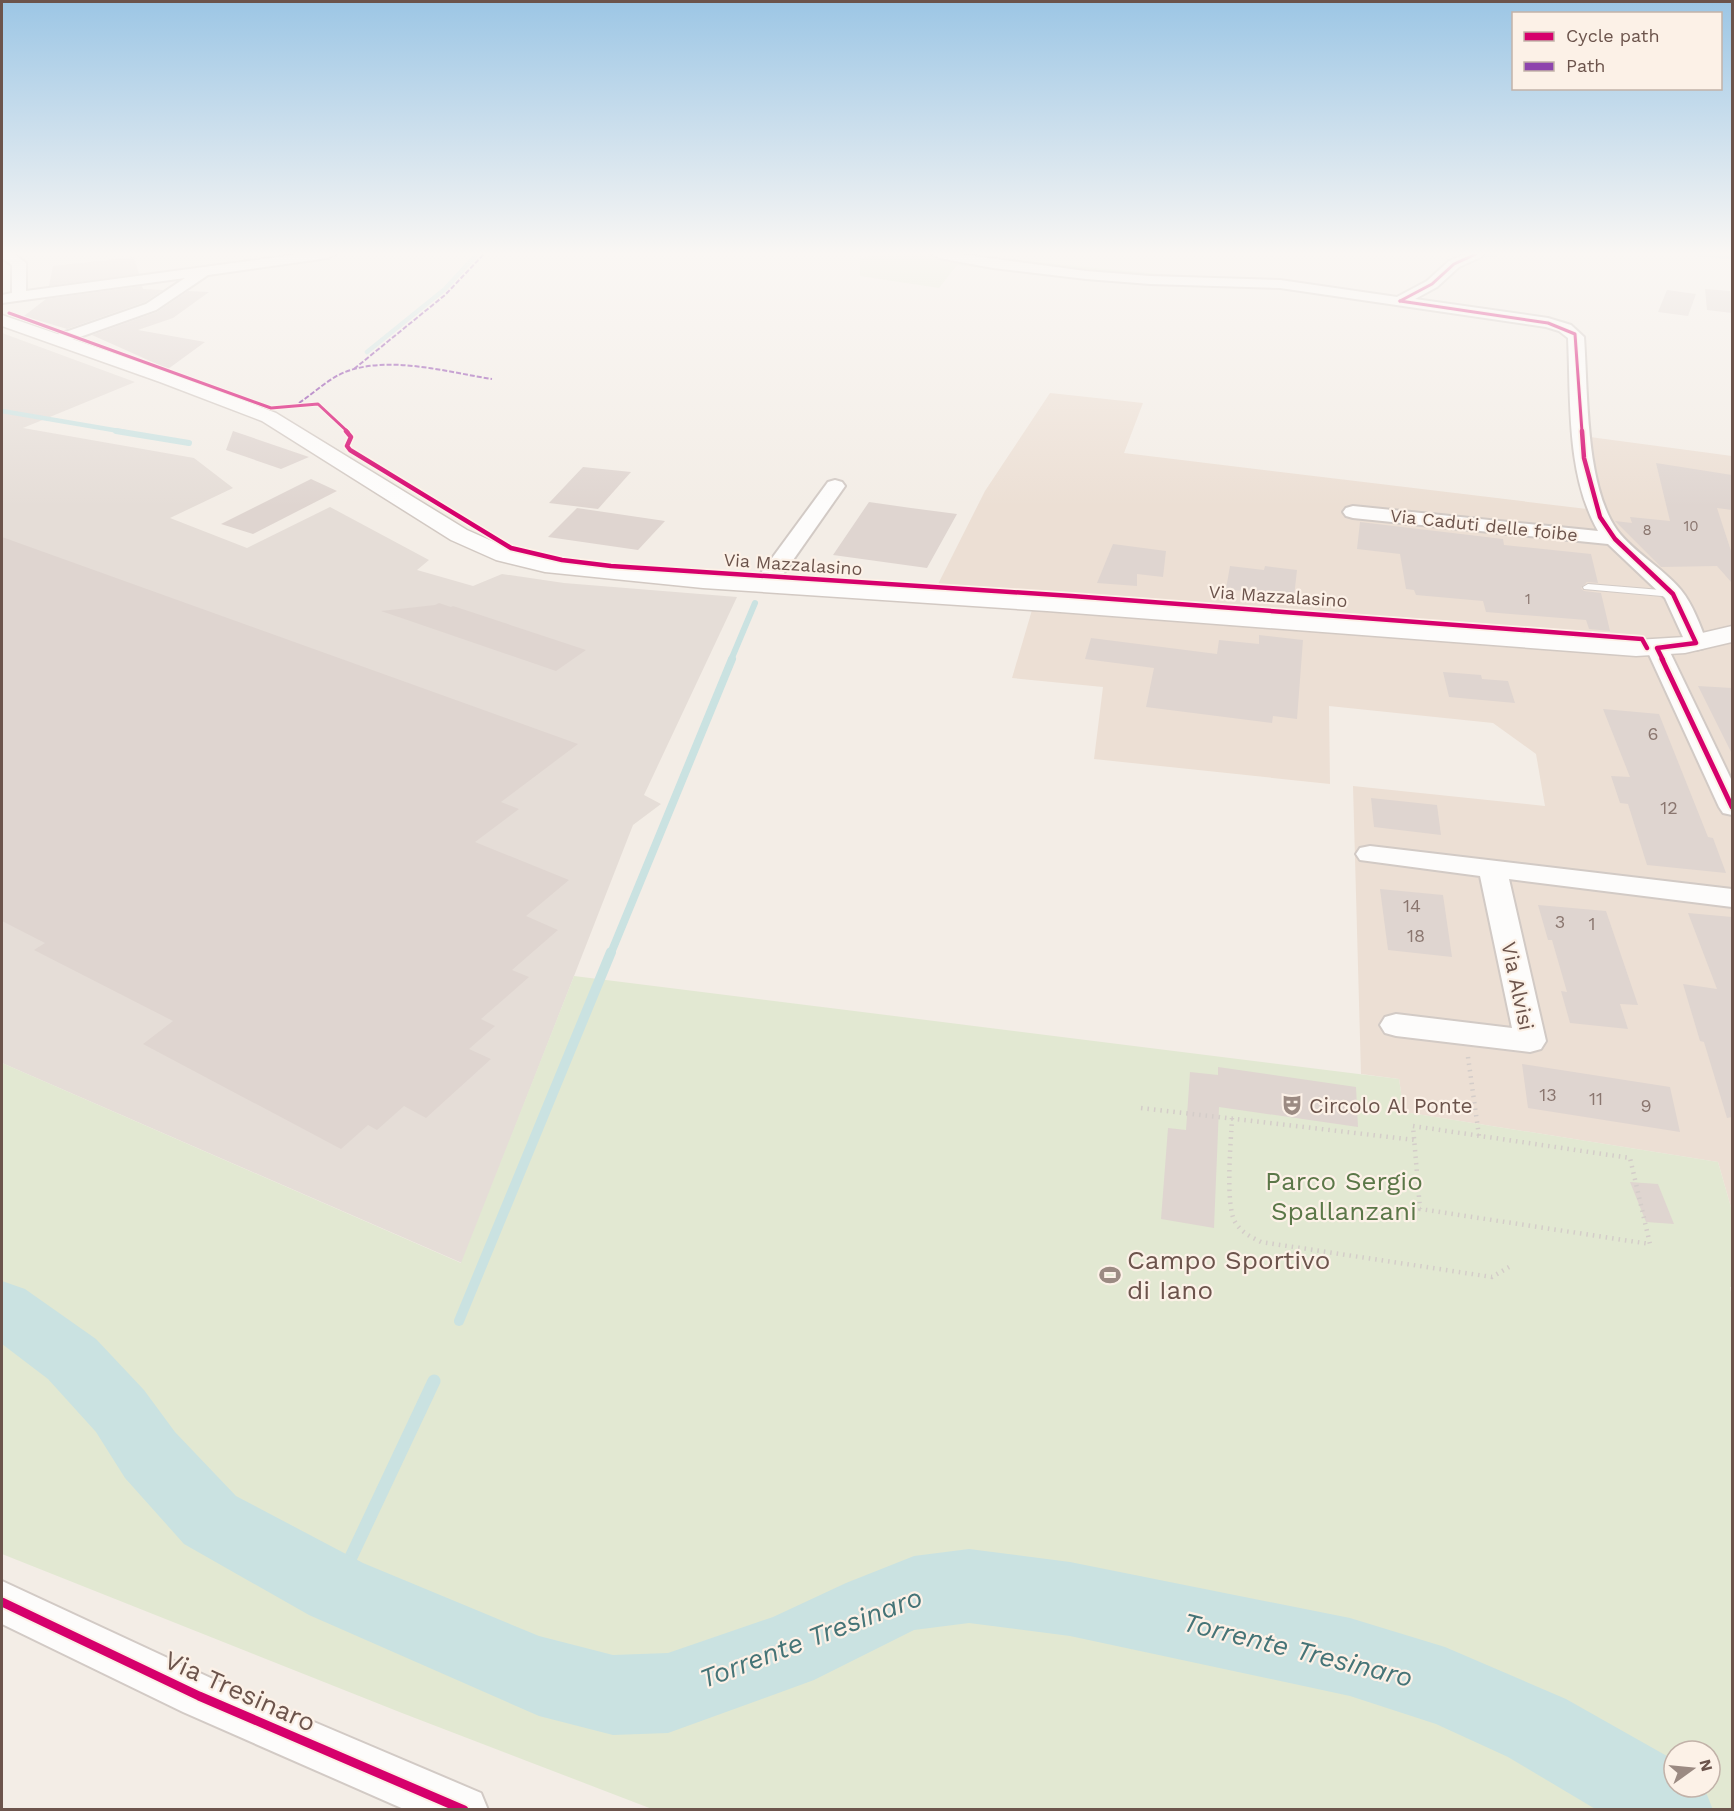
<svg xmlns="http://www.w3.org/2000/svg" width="1734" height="1811" viewBox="0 0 1734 1811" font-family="'Work Sans',sans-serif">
<rect width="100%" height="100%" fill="#f3ede6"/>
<!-- residential -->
<path fill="#ecdfd4" d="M1050 393 1143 403 1124 453 1587 509 1579 480 1575 435 1732 456V1211L1718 1162 1404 1112 1399 1079 1361 1074 1353 786 1545 806 1536 754 1493 723 1329 706 1330 784 1094 759 1103 687 1012 678 1032 610 929 602 985 491Z"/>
<!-- industrial -->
<path fill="#e5ddd7" d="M2 333 135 382 23 428 194 458 233 488 170 518 247 548 330 507 429 560 417 570 473 586 502 574 564 583 737 597 644 795 661 804 633 825 462 1263 2 1063Z"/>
<!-- green -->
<g fill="#e2e8d2" fill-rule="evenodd">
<path d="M880 254H954L1158 274 1270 281C1165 279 1060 278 957 265L939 288 860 276V258L882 254Z"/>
<path d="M574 976 1399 1079 1404 1112 1718 1162 1732 1211V1287H1730L1732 1297V1809H652L402 1713 2 1554V1063L461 1263ZM1674 1751H1710V1787H1674Z"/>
</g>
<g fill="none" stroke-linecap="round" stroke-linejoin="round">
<!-- stream-far4 -->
<g stroke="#cae2e1" stroke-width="4.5">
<path d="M1453 254H1460"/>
<path d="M1698 254 1732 257"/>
<path d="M1478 256 1497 254"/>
<path d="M367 352 445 289 477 254"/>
<path d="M2 411 125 432"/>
</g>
<!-- stream-far3 -->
<g stroke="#cae2e1" stroke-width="6">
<path d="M116 431 189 443"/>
<path d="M731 660 755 603"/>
</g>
<!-- stream-far2 -->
<path stroke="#cae2e1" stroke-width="8" d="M611 953 732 659"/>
<!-- stream-far1 -->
<path stroke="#cae2e1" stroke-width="10" d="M459 1321 611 952"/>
<!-- stream -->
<path stroke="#cae2e1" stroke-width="13" d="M336 1589 434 1381"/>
<!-- river -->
<path fill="#cae2e1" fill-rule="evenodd" d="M2 1281 25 1289 96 1339 144 1390 175 1432 236 1496 363 1563 539 1636 613 1655 668 1653 773 1617 846 1583 914 1556 969 1549 1070 1562 1350 1618 1445 1647 1566 1699 1674 1760V1787H1704L1713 1810H1597L1508 1757 1436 1724 1350 1696 1070 1636 969 1623 914 1630 814 1680 668 1733 613 1735 539 1716 309 1615 184 1544 125 1478 96 1432 48 1379 2 1344Z"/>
</g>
<!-- building -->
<g fill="#dfd5d0">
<path d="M134 257 139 274 49 286 53 266Z"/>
<path d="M142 286 143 289 163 290 145 302 67 329 24 316 46 299Z"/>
<path d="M1705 289 1730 291 1732 313 1707 310Z"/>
<path d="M1667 290 1696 294 1688 316 1658 312Z"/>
<path d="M188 291 209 292 173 318 138 330 205 342 168 369 92 335 157 312Z"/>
<path d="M233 431 309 457 281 469 226 450Z"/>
<path d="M1656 463 1732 475V510L1717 508 1732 554V583L1717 566 1661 567 1615 521 1632 523 1630 517 1670 521Z"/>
<path d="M583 467 631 472 598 509 549 503Z"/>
<path d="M311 479 337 491 253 534 221 524Z"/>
<path d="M869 502 911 508 957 514 927 568 833 555Z"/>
<path d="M577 508 665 521 638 550 548 537Z"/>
<path d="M1360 522 1503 539 1504 545 1591 554 1598 583 1587 582 1581 588 1584 591 1601 593 1610 631 1589 629 1586 620 1486 612 1483 601 1416 595 1414 590 1406 589 1400 554 1357 549Z"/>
<path d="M2 537 578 744 501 802 519 809 475 842 569 880 526 916 558 930 512 970 529 977 481 1019 495 1026 469 1049 491 1059 426 1118 404 1106 377 1130 368 1125 341 1149 143 1044 173 1021 34 950 45 943 2 921Z"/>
<path d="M1113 544 1166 551 1163 577 1137 574V586L1097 583Z"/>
<path d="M1230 566 1264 570 1265 566 1297 570 1294 597 1226 589Z"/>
<path d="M439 603 451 607 453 606 586 650 556 671 381 611 435 605Z"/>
<path d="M1259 635 1303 640 1297 719 1273 716 1272 723 1146 707 1154 668 1085 659 1091 638 1217 654 1219 640 1259 644Z"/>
<path d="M1443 672 1481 675 1482 679 1508 681 1515 703 1449 697Z"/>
<path d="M1698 686 1732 688V754Z"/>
<path d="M1603 709 1659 714 1708 837 1713 838 1726 873 1647 865 1628 804 1620 803 1611 776 1630 777Z"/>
<path d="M1371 798 1437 805 1441 835 1374 827Z"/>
<path d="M1380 889 1443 895 1452 957 1388 950Z"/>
<path d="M1538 905 1606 911 1638 1005 1620 1004 1628 1029 1570 1023 1561 991 1567 992 1552 940H1548Z"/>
<path d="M1688 913 1732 917V1117L1727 1118 1704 1042 1700 1041 1683 984 1717 989Z"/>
<path d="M1522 1064 1670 1087 1680 1132 1528 1108Z"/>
<path d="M1218 1067 1356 1087 1358 1127 1219 1107 1214 1228 1161 1219 1168 1128 1186 1130 1190 1072 1218 1075Z"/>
<path d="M1630 1182 1658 1184 1674 1224 1646 1222Z"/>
</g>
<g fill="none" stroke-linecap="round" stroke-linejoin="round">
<defs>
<path id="lane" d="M1588 584 1673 591 1678 594 1673 597 1584 589 1583 587Z"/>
<g id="street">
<path d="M2 254H14L26 263V291L301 254H335L328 258 208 275 156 310 60 344 52 339 54 336 146 304 185 278 2 303V295L12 293V265L2 258Z"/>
<path d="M932 254H959L1086 271 1150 276 1280 280 1397 297 1427 281 1449 261 1466 254H1483L1481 257 1459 267 1437 287 1415 299 1548 318 1571 325 1584 337C1588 392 1585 485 1617 530 1634 553 1662 567 1681 590 1693 605 1700 625 1707 643L1704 648 1696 650 1688 648 1665 598 1608 544 1353 518 1346 516 1343 512 1346 508 1353 506 1598 531C1566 474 1571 402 1568 338L1559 331 1546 327 1280 288 1150 284 1086 279 993 268 939 258Z"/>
<path d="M835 480 842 482 845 486 772 590 764 591 756 590 753 585 756 580 828 482Z"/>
<path d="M1657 641 1665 643 1668 648 1732 781V815L1723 813 1719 807 1646 648 1649 643Z"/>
<path d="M1370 846 1732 889V907L1509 879 1546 1041 1541 1049 1530 1052 1396 1036 1385 1033 1380 1025 1385 1017 1396 1014 1512 1028 1480 876 1360 860 1356 854 1360 848Z"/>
<path d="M2 1581 215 1680 481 1793 488 1810H406L183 1712 2 1624Z"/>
</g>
<path id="secondary" d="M2 315 174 374 276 413 467 530 512 550 545 558 703 574 1047 595 1636 640 1685 637 1732 626V642L1685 653 1636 656 1047 611 703 588 545 572 496 560 451 540 262 421 160 382 2 326Z"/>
</defs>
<!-- lane casing -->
<use href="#lane" stroke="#d2cac5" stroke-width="2"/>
<!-- street casing -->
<use href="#street" stroke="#d2cac5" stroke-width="4"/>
<!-- secondary casing -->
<use href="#secondary" stroke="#d2c9c3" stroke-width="3"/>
<!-- path -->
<g stroke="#d4cdc9" stroke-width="4.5" stroke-dasharray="1.5 5" stroke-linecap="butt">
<path d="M1468 1057 1479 1136"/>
<path d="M1141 1108 1415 1140"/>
<path d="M1232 1118C1231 1141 1225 1204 1235 1222 1241 1232 1251 1237 1261 1242L1492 1277 1509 1267"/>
<path d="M1413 1126 1630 1158 1650 1244 1420 1209Z"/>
</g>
<!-- lane -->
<use href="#lane" fill="#fdfcfb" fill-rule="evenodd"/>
<!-- street -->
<use href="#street" fill="#fdfcfb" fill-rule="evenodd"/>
<!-- secondary -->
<use href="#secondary" fill="#fdfcfb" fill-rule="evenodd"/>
<!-- quiet -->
<g stroke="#8e44ad" stroke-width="2" stroke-dasharray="5 2" stroke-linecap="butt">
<path d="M354 369 445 295 484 254"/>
<path d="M299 403C314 393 328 379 345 372 390 355 446 372 492 379"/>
</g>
<defs>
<g id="cycleway-far3">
<path d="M1400 301 1548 323 1575 334 1582 432"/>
<path d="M1400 301 1432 284 1454 264 1476 254"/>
<path d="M9 313 271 408 318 404 348 432"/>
</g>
<g id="cycleway-far2">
<path d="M346 431 351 437 347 446 350 450 511 548 562 560 611 566 1072 596 1642 639 1647 648"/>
<path d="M1582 431 1584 458 1600 517 1615 539 1673 594 1696 643 1657 648 1663 660"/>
</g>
<path id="cycleway-far1" d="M1662 659 1732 807"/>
<path id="cycleway" d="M2 1602 199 1696 464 1810"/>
</defs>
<!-- cycleway-far3 casing -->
<use href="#cycleway-far3" stroke="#fcf1e7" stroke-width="5"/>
<!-- cycleway-far2 casing -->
<use href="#cycleway-far2" stroke="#fcf1e7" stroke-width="8"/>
<!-- cycleway-far1 casing -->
<use href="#cycleway-far1" stroke="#fcf1e7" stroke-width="9"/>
<!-- cycleway casing -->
<use href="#cycleway" stroke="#fcf1e7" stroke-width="13"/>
<!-- cycleway-far3 -->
<use href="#cycleway-far3" stroke="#d6006c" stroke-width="3"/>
<!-- cycleway-far2 -->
<use href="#cycleway-far2" stroke="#d6006c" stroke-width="4.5"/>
<!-- cycleway-far1 -->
<use href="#cycleway-far1" stroke="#d6006c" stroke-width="5"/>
<!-- cycleway -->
<use href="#cycleway" stroke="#d6006c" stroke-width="9"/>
</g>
<!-- sky -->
<linearGradient id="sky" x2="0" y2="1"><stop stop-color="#9cc6e5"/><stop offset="0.5" stop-color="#faf7f4"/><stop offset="1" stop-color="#faf7f4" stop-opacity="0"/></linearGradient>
<rect width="1734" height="507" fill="url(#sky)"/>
<!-- icons -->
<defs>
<symbol id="theatre-bare" viewBox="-9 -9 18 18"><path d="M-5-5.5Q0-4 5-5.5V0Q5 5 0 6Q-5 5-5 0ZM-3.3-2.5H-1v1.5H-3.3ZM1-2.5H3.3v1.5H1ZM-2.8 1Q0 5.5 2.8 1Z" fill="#9b8a82" stroke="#fcf1e7" stroke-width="2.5" paint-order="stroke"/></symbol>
<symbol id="stadium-bare" viewBox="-9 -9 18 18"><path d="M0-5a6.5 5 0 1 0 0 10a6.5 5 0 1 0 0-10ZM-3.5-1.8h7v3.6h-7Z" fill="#9b8a82" stroke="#fcf1e7" stroke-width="2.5" paint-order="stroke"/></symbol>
</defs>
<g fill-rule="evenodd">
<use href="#theatre-bare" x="1277" y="1090" width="30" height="30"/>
<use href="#stadium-bare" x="1095" y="1260" width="30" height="30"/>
</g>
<g text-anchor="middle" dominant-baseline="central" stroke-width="4.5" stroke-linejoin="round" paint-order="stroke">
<!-- far-number labels -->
<g font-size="15" fill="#8a766f">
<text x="1691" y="526">10</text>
<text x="1647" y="530">8</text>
<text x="1528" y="599">1</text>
</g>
<!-- far-street labels -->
<g font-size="18" fill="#6c544c" stroke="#fcf1e7">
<text transform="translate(1484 525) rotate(6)">Via Caduti delle foibe</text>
<text transform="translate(793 564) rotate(4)">Via Mazzalasino</text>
<text transform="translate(1278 596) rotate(4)">Via Mazzalasino</text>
</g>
<!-- number labels -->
<g font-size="18" fill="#8a766f">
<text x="1653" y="733">6</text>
<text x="1669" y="807">12</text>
<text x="1412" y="905">14</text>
<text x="1560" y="921">3</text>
<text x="1592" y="923">1</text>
<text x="1416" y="935">18</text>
<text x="1548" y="1094">13</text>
<text x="1596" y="1098">11</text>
<text x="1646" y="1105">9</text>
</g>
<!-- street labels -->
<g font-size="21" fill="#6c544c" stroke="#fcf1e7">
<text transform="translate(1518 986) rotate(78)">Via Alvisi</text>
</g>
<!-- poi labels -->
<g font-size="21" fill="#6c544c" stroke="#fcf1e7" text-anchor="start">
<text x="1309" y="1105">Circolo Al Ponte</text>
</g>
<!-- near-park labels -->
<g font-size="26" fill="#5b7748" stroke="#fcf1e7">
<text x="1344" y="1181">Parco Sergio<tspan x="1344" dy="30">Spallanzani</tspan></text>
</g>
<!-- near-poi labels -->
<g font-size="26" fill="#6c544c" stroke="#fcf1e7" text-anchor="start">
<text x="1127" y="1260">Campo Sportivo<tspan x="1127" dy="30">di Iano</tspan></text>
</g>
<!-- near-street labels -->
<g font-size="26" fill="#6c544c" stroke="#fcf1e7">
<text transform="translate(240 1691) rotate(24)">Via Tresinaro</text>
</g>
<!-- near-water labels -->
<g font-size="27" font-style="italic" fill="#457477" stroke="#fcf1e7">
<text transform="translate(811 1638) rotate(-21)">Torrente Tresinaro</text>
<text transform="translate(1298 1650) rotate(14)">Torrente Tresinaro</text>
</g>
</g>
<!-- border -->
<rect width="1734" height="1811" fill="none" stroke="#6c544c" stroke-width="6"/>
<!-- legend -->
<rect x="1512" y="12" width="210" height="78" fill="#fcf1e7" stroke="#c2b2a9" stroke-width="1.5"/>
<rect x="1524" y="32" width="30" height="9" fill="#d6006c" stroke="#c2b2a9" stroke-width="1.5"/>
<text x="1566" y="42" font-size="18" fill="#6c544c">Cycle path</text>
<rect x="1524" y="62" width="30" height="9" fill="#8e44ad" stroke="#c2b2a9" stroke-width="1.5"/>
<text x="1566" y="72" font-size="18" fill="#6c544c">Path</text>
<!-- north arrow -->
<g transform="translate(1692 1769) rotate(75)"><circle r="28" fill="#fcf1e7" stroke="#c2b2a9" stroke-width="1.5"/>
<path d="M0-4.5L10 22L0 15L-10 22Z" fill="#9b8a82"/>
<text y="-9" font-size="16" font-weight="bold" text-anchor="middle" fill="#6c544c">N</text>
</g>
</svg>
